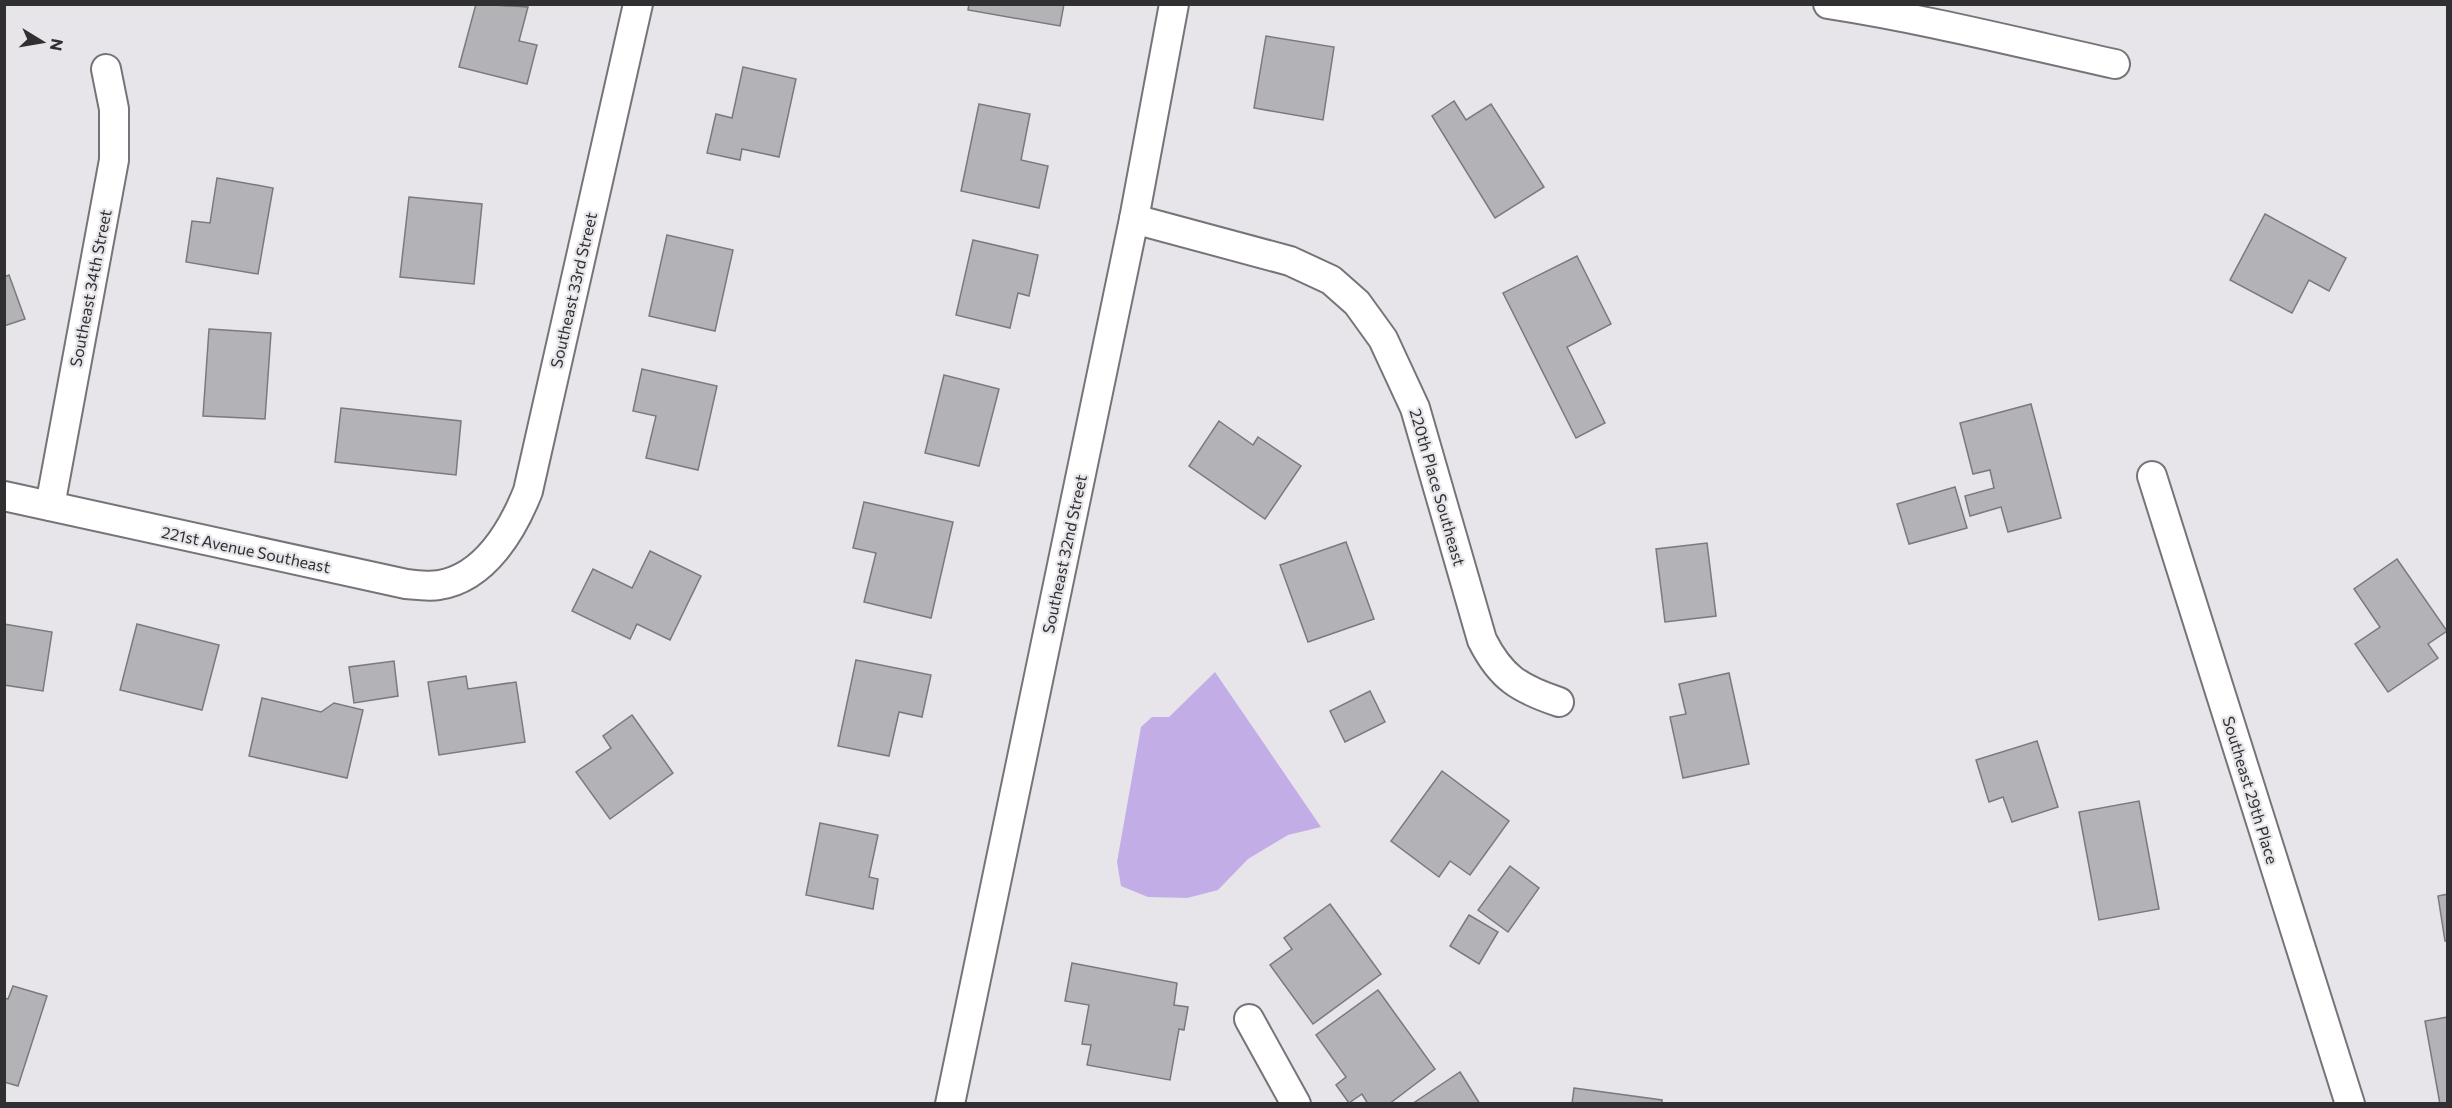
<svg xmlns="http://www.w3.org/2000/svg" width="2452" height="1108" viewBox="0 0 2452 1108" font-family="Commissioner,sans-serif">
<rect width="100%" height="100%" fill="#e7e5ea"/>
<!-- water -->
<path fill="#c3ade7" d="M1215 672 1321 827 1288 835 1248 859 1218 890 1187 898 1148 897 1121 886 1117 862 1141 727 1152 717H1169Z"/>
<!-- building -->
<g fill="#b3b2b6" stroke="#7b797d" stroke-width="1.5">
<path d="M476 4 528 7 519 41 537 45 527 84 459 67Z"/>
<path d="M969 4H1064L1060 26 968 10Z"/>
<path d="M1266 36 1334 47 1323 120 1254 108Z"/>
<path d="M743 67 796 79 779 157 742 149 740 160 707 153 716 114 732 118Z"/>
<path d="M1454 101 1466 120 1491 104 1544 187 1495 218 1432 116Z"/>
<path d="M979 104 1030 114 1021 160 1048 166 1039 208 961 191Z"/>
<path d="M217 178 273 188 258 274 186 262 192 221 210 223Z"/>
<path d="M409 197 482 204 474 284 400 277Z"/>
<path d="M2265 214 2346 258 2329 291 2309 280 2292 313 2230 280Z"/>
<path d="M667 235 733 250 715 331 649 316Z"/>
<path d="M973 240 1038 255 1029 296 1018 293 1010 328 956 315Z"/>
<path d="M1577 256 1611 324 1567 347 1605 423 1576 438 1503 293Z"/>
<path d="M9 275 25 319 4 326V277Z"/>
<path d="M209 329 271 333 265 419 203 416Z"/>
<path d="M642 369 717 386 698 470 646 458 656 416 633 411Z"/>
<path d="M944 375 999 389 979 466 925 453Z"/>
<path d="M2031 404 2061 518 2008 532 2001 507 1970 516 1965 496 1994 488 1990 470 1973 474 1960 423Z"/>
<path d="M341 408 461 421 456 475 335 462Z"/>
<path d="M1219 421 1253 445 1258 437 1301 466 1265 519 1189 466Z"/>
<path d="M1955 487 1967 528 1909 544 1897 504Z"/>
<path d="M864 502 953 522 931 618 864 602 876 553 853 548Z"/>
<path d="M1346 542 1374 619 1308 642 1280 565Z"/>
<path d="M1707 543 1716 616 1665 622 1656 549Z"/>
<path d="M650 551 701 576 670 640 637 624 630 639 572 611 593 569 632 588Z"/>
<path d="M2397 559 2447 631 2428 644 2438 658 2388 692 2355 644 2380 627 2354 589Z"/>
<path d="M4 624 52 632 43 691 4 685Z"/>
<path d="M137 624 219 645 202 710 120 690Z"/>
<path d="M856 660 931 675 922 717 899 712 889 756 838 746Z"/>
<path d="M394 661 398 696 354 703 349 667Z"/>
<path d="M1729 673 1749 764 1683 778 1670 717 1686 714 1679 684Z"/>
<path d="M466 676 468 689 516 682 525 742 439 755 428 682Z"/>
<path d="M1370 691 1385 722 1345 742 1330 711Z"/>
<path d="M262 698 321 712 334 703 363 710 347 778 249 756Z"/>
<path d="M632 715 673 773 610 819 576 772 611 748 603 736Z"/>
<path d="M2037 741 2058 807 2012 822 2003 797 1989 802 1976 760Z"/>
<path d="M1442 771 1509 821 1470 875 1450 861 1439 877 1391 841Z"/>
<path d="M2139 801 2159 909 2099 920 2079 812Z"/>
<path d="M820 823 878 835 869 877 878 879 873 909 806 895Z"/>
<path d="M1510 866 1539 888 1508 932 1478 910Z"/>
<path d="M2448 894V941H2445L2438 896Z"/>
<path d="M1330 904 1381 974 1313 1024 1270 965 1292 949 1284 938Z"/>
<path d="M1469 915 1498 932 1479 964 1450 946Z"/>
<path d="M1072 963 1177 983 1174 1005 1188 1007 1184 1030 1179 1029 1170 1080 1087 1065 1091 1045 1082 1044 1089 1005 1065 1001Z"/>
<path d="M13 986 47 996 18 1086 4 1082V998L8 999Z"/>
<path d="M1378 990 1435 1069 1389 1104H1368L1362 1094 1349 1103 1336 1085 1346 1077 1316 1035Z"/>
<path d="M2448 1017V1104H2440L2425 1021Z"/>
<path d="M1460 1072 1480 1104H1412Z"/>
<path d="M1574 1088 1662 1100V1104H1572Z"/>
</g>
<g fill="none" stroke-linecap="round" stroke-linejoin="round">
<defs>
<g id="minor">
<path d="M1828 4C1925 19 2020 43 2115 64"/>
<path d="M1134 219 1290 261 1331 280 1357 303 1383 339 1415 408 1482 640C1501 678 1520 689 1559 702"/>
<path d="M2152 476 2350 1104"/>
<path d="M4 496 406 584C417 585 429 587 439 585 485 578 513 529 528 491L638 4"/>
<path d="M50 506 114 160V109L106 69"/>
<path d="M1249 1019 1296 1104"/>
<path d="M950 1104 1134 219 1174 4"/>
</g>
</defs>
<!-- minor casing -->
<use href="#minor" stroke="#767478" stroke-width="32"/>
<!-- minor -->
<use href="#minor" stroke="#fff" stroke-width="28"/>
</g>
<g text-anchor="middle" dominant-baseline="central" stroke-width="4.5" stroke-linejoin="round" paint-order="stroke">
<!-- street labels -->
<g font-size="16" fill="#302f31" stroke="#e7e5ea">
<text transform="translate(90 288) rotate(-79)">Southeast 34th Street</text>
<text transform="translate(573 290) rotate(-77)">Southeast 33rd Street</text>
<text transform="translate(1438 487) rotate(74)">220th Place Southeast</text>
<text transform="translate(246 549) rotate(12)">221st Avenue Southeast</text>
<text transform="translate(1064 554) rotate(-78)">Southeast 32nd Street</text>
<text transform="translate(2251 790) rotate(73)">Southeast 29th Place</text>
</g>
</g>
<!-- border -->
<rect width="2452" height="1108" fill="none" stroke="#302f31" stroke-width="12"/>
<!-- north arrow -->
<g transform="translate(42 42) rotate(101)" stroke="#e7e5ea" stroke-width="4.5" paint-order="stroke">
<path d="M0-4.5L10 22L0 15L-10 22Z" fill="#302f31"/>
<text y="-9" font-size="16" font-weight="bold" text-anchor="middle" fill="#302f31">N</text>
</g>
</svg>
